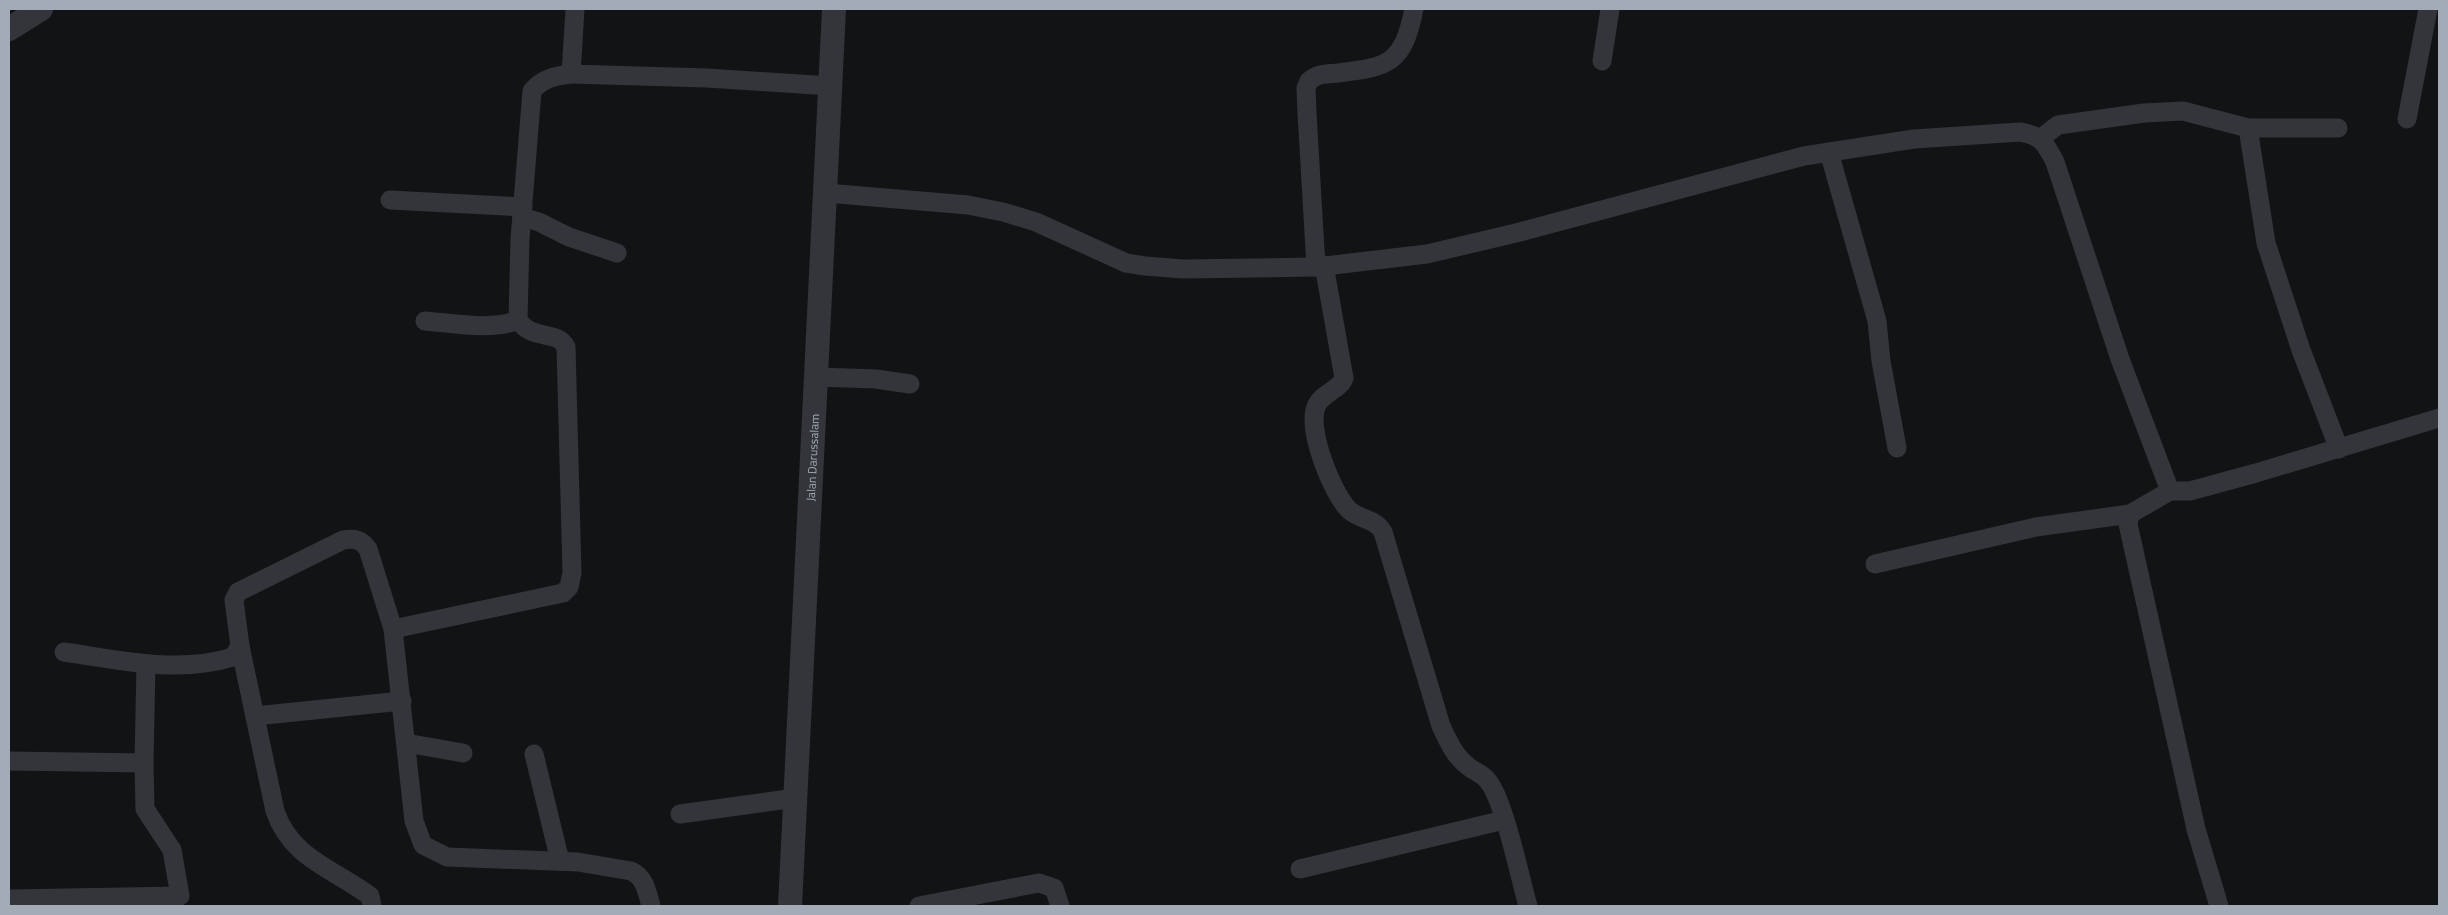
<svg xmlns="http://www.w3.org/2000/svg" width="2448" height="915" viewBox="0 0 2448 915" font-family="'Titillium Web',sans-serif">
<rect width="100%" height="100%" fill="#121314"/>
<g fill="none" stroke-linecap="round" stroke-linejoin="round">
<!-- minor -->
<g stroke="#33353a" stroke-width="19">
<path d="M575 9 571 74 707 78 830 86"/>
<path d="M1602 61 1610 9"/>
<path d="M571 74C555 76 543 78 532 91L520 239 518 320C533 342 557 329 566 347L572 573 569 587 563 593 393 629 414 821 423 845 447 857 578 862 631 871C645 877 647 892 651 906"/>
<path d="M2407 119 2428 9"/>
<path d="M2248 128 2266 243 2301 350 2339 449"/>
<path d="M2041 138 2058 125 2144 113 2183 111 2248 128H2338"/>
<path d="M1829 152 1877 321 1881 361 1897 448"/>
<path d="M826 193 968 205 1003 212 1036 222 1126 263 1145 266 1183 269 1316 267 1427 254 1516 233 1804 156 1914 139 2020 132C2041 135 2046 144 2055 162L2120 359 2170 491H2190L2256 473 2439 418"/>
<path d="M390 200 523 207"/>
<path d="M522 217 539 222 569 237 617 253"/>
<path d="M1324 265 1344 378C1339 391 1321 393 1316 407 1307 430 1332 493 1349 510 1360 520 1375 518 1383 532L1441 726C1448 741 1455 757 1469 767 1475 772 1483 774 1488 781 1504 800 1520 878 1528 906"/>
<path d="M1316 267 1307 113 1306 88 1309 81C1318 73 1327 74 1338 73 1390 67 1403 63 1414 9"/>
<path d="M425 321C452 323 493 331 518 320"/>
<path d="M817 377 876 379 910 384"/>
<path d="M2170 491 2130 514 2128 524 2196 829 2219 906"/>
<path d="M1875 564 2036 527 2130 514"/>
<path d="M240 646 275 811C291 858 332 868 370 896L372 906"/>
<path d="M64 652C119 660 179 674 233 657L240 646 234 600 238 592 343 540C354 538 361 539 368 549L393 629"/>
<path d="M255 716 402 701"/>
<path d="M406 743 463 753"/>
<path d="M534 754 560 861"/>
<path d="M9 761 144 763"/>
<path d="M680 814 795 798"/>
<path d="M1300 869 1504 820"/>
<path d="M9 899 180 896 172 850 145 809 144 763 146 664"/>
<path d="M919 906 1039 883 1054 888 1060 906"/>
</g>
<!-- tertiary -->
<g stroke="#33353a" stroke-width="24">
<path d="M9 29 41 9"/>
<path id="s1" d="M790 906 834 9"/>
</g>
</g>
<g text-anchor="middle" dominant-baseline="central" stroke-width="4" stroke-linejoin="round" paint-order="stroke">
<!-- street labels -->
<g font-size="12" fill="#a3acb6" stroke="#0d0e0f">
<text stroke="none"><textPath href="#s1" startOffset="449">Jalan Darussalam</textPath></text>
</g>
</g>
<!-- border -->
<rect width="2448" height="915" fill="none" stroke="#a3acb6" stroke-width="20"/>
</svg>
